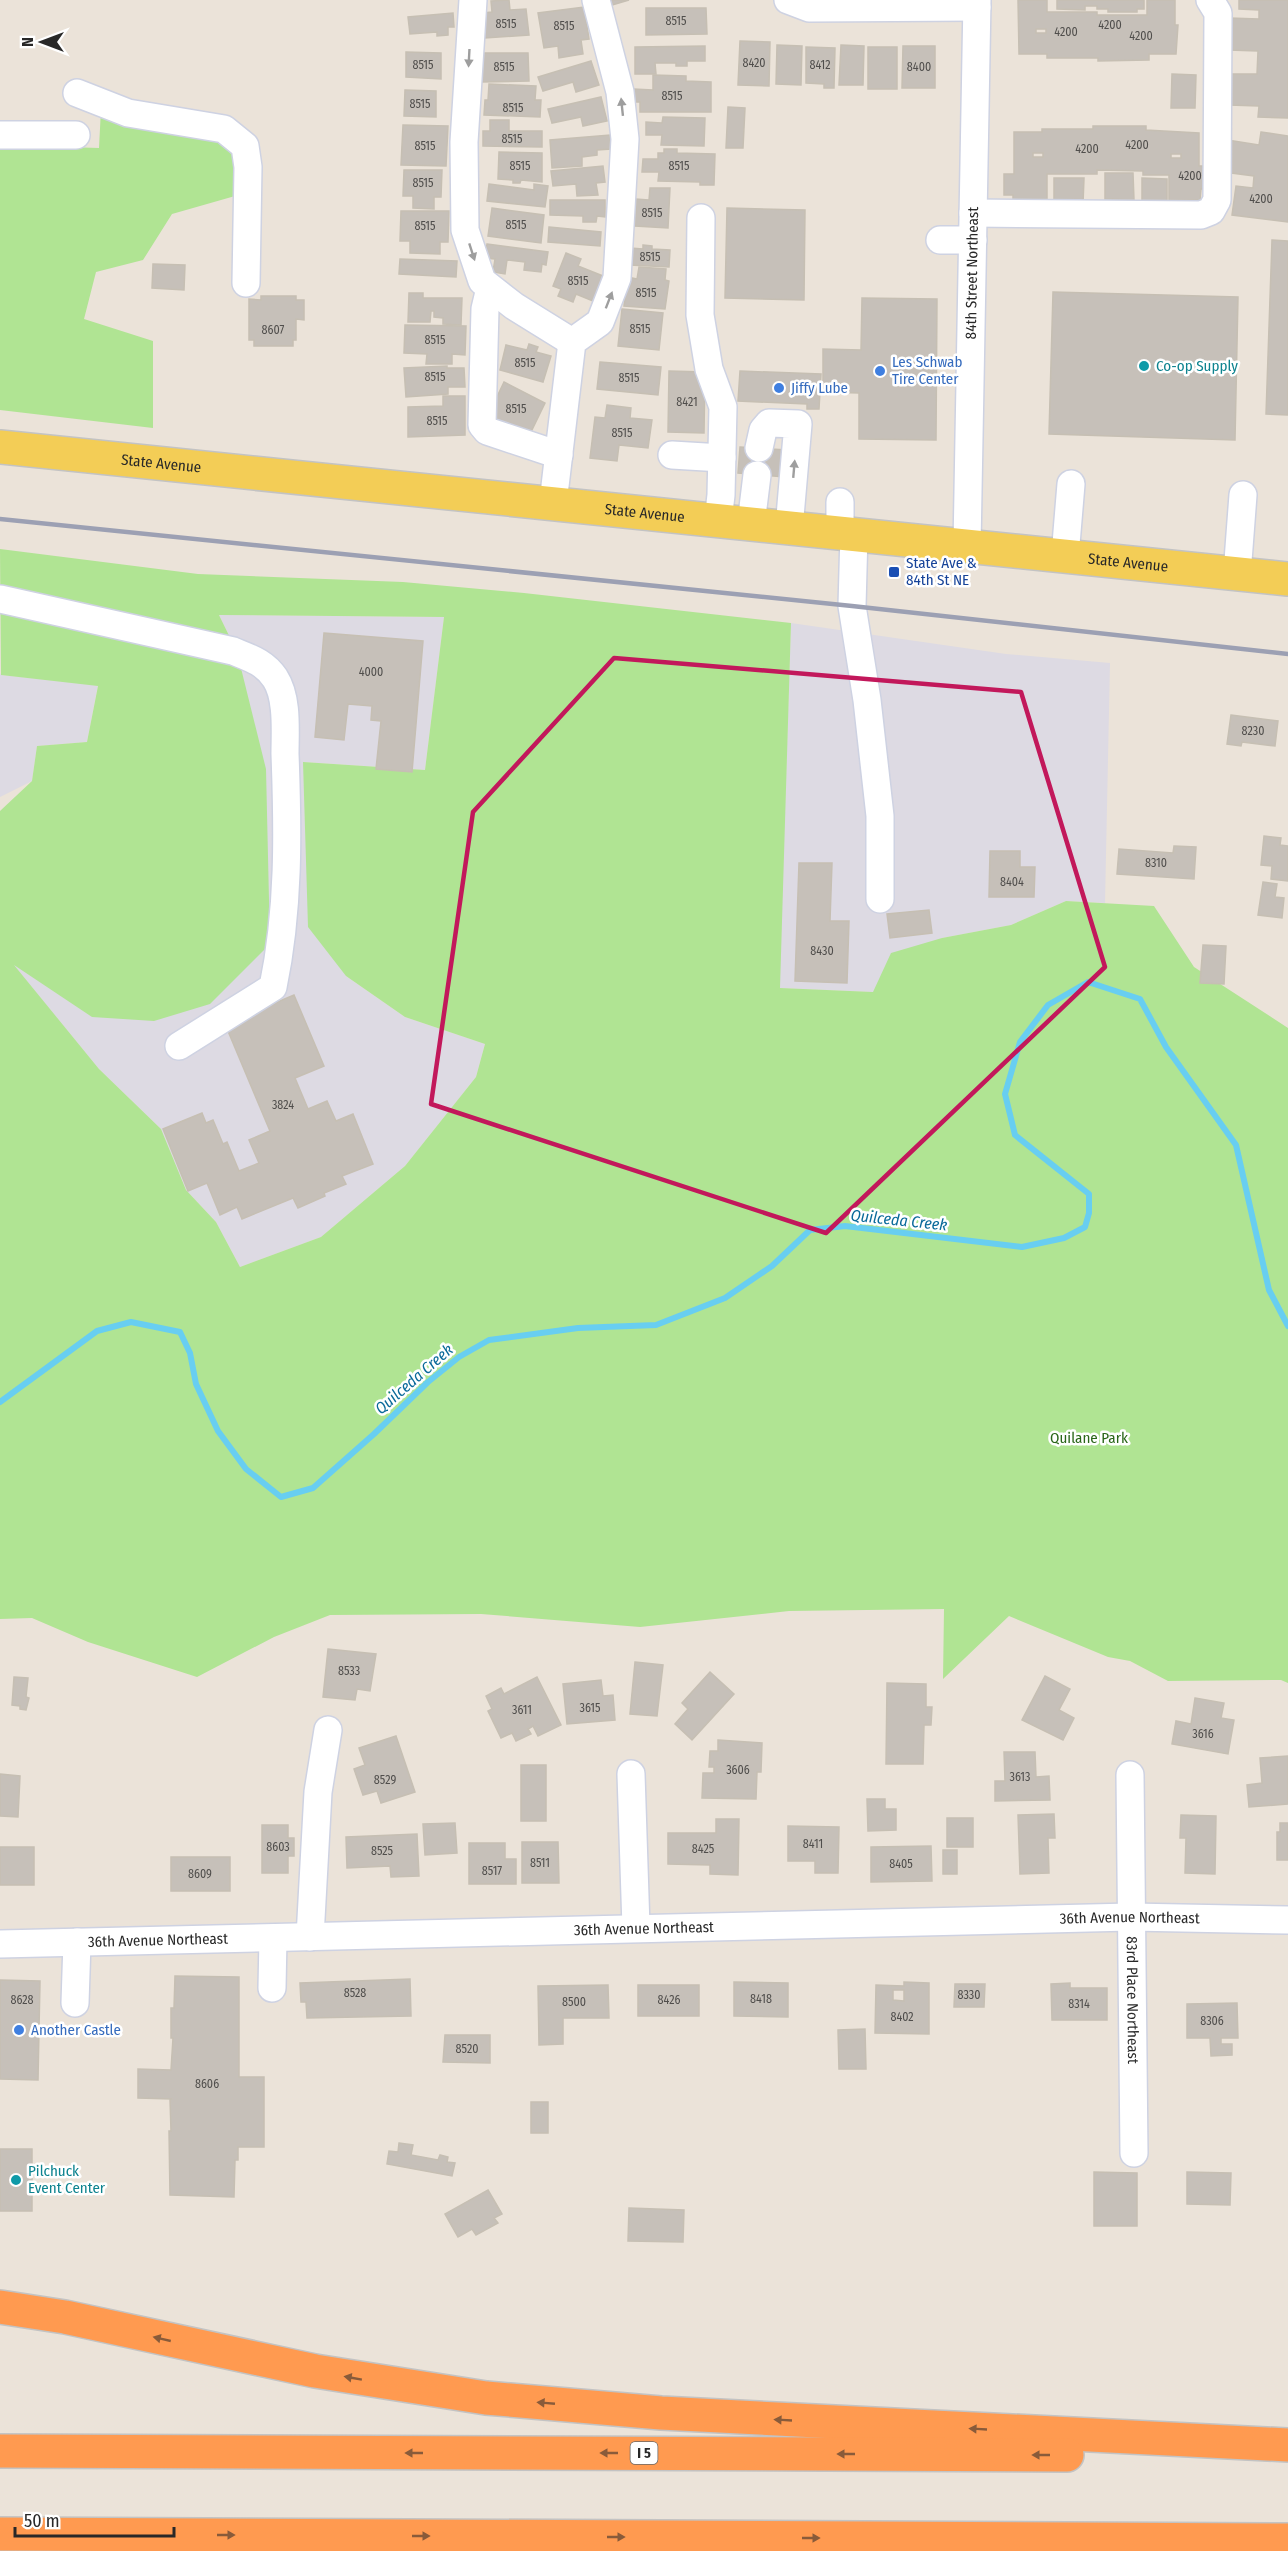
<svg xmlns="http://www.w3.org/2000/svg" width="1288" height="2551" viewBox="0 0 1288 2551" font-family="'Fira Sans Condensed',sans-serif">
<rect width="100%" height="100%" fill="#ebe3d9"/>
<!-- industrial -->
<g fill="#dddae3">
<path d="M219 615 444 617 425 770 304 762 346 976 405 1017 485 1044 476 1077 405 1166 321 1237 240 1267 216 1222 186 1190 161 1129 99 1069 12 963 237 652Z"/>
<path d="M791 623 1006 654 1110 663 1105 903 1066 901 1011 925 942 938 873 992 779 988Z"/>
<path d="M0 673 1 675 98 685 87 742 37 746 32 781 0 797Z"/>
</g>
<!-- green -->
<g fill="#b0e493" fill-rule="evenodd">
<path d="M101 109 230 139 242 194 172 214 143 260 96 272 84 319 153 341V428L0 410V145L99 148Z"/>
<path d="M0 549 198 574 403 582 524 593 791 623 780 988 873 992 891 953 942 938 1011 925 1066 901 1154 906 1194 967 1288 1028V1683L1281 1680 1168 1681 1130 1661 1108 1657 1009 1616 943 1679 944 1609 789 1611 640 1627 481 1614 330 1615 274 1637 197 1677 88 1642 32 1618 0 1619V811L32 781 37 746 87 742 98 686 1 675ZM219 615 444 617 425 770 303 762 308 927 346 976 405 1017 485 1044 476 1077 405 1166 321 1237 240 1267 216 1222 186 1190 161 1129 99 1069 14 965 92 1017 154 1021 210 1004 270 944 266 769 237 652Z"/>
</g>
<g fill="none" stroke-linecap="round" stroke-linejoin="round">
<!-- stream -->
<path stroke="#68cef1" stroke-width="6" d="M0 1402 97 1331 131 1322 180 1332 190 1353 196 1384 218 1431 246 1469 281 1497 313 1488 374 1434 428 1382 459 1357 489 1340 578 1328 656 1325 725 1298 772 1266 810 1230 845 1226 1022 1247 1064 1238 1085 1227 1089 1213V1194L1015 1135 1005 1094 1020 1042 1048 1005 1088 982 1140 999 1166 1047 1236 1145 1269 1290 1288 1326"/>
</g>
<!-- building -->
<g fill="#c6c0b9" stroke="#c6bfb3" stroke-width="1.5" fill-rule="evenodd">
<path d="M509 0 510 10 526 9 529 35 485 38 483 13 492 12 491 1Z"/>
<path d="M611 0H629L612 5Z"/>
<path d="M1018 0H1047V12H1097V15H1147V0H1175V25H1178L1176 54H1149V60L1098 61V58H1047V54H1019ZM1036 29H1046V33H1036Z"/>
<path d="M1057 0H1144V9H1137V12H1108V9H1097V6H1085V10L1057 9Z"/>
<path d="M1239 0H1288V118L1258 117 1259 106 1229 105V74H1257L1258 51 1229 50 1230 18 1259 19V10L1239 9Z"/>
<path d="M584 7 589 39 581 40 583 54 559 58 558 46 544 48 538 13Z"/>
<path d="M646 8H706L707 34 646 35Z"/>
<path d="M453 13 454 27H448V35L437 36V32L410 34 408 17Z"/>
<path d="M740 41 770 42 769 86 738 85Z"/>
<path d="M777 45 802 46 801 85 776 84Z"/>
<path d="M841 45 864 46 863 85H839Z"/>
<path d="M705 46V61H687V66H676V63H655L656 74H635V47Z"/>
<path d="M903 46H935V88H902Z"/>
<path d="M806 47 835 48 834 88H824V84L806 83Z"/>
<rect x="868" y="47" width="29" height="42"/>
<path d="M406 52 441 53V79L406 77Z"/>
<path d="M480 53H528L529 81 481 82Z"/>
<path d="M591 61 599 85 576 92 573 82 543 91 538 77Z"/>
<path d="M1172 74 1196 75 1195 108H1171Z"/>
<path d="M653 75 686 76V81L711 82V112H640V102H634V89L653 90Z"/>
<path d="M489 84 536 86 535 100H541L540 117 484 115 485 100H488Z"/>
<path d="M405 90 436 91V117L404 116Z"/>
<path d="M601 97 607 121 583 126 581 117 552 123 548 109Z"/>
<path d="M728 107 745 108 743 148H726Z"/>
<path d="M663 117 705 118 704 146 661 145 662 135H646V122L662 123Z"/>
<path d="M490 120H509V131H542V147L483 146V131H490Z"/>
<path d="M403 125 448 126 446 166 401 165Z"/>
<path d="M1093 126H1146V130L1199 133V166H1210V189H1201L1200 200H1169V175H1143V171L1097 170V174H1047V199H1013V195H1004V174H1014V132H1042V129H1093ZM1033 153H1043V157H1033ZM1171 154H1181V158H1171Z"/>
<path d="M1261 132 1288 136V222L1232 215 1236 186 1253 188 1254 176 1224 172 1228 140 1259 145Z"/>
<path d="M610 135 611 149 597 150V155L582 157V166L552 168 550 140Z"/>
<path d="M664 149H677V153L715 154 714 185H700V182L658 181 659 172H642L643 159H658V153H664Z"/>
<path d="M499 152 542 153V182L521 180 520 183H513V180L498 179Z"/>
<path d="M603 166 605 182 596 183 598 195 577 196 576 184 553 186 551 171Z"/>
<path d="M404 170H442L441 197H434V209L413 208V196H403Z"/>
<path d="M1105 173H1133L1134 200 1105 199Z"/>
<path d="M1054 178H1084L1083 204H1054Z"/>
<path d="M1142 178 1167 179V203H1142Z"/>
<path d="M489 184 534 190V184L548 186 545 207 487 201Z"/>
<path d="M650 188H670L668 228 635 226 636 199 649 200Z"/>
<path d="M550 200H605V217L597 216 596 222H583V216L550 215Z"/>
<path d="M492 208 544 215 541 243 488 236Z"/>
<path d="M727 208 805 210 804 300 725 298Z"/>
<path d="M401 211H449L448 242H440V254L410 253V241H400Z"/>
<path d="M549 227 601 232 600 246 548 242Z"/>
<path d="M1272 240 1288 241V415L1266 414Z"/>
<path d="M487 244 548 252 546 265 542 264 541 272 524 270 525 262 507 260 505 274 493 272 495 259 485 258Z"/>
<path d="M643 245 652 246V249L670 250 669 267 630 265 631 248 643 249Z"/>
<path d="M566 253 581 259 578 266 603 276 593 301 576 294 573 302 558 296 561 289 553 286Z"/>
<path d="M400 259 457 261 456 277 399 274Z"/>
<path d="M153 264 185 265 184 290 152 288Z"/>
<path d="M639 267 666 269 665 280 669 281 665 309 624 306 627 277 637 279Z"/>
<path d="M1053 292 1238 297 1235 440 1049 434Z"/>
<path d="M409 293H423V298H462L461 325 443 324V318L434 317V311H431L430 322H408Z"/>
<path d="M261 296H296V300H304V320L296 319V340H293V346H254V340H249V299L261 300Z"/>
<path d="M862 298 937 299 936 440 859 439V393L823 392V349L861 350Z"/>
<path d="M622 309 663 313 659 350 618 346Z"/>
<path d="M405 325 466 326 465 355 452 354V364H426L427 354 404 353Z"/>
<path d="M529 344 538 347 536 352 551 356 543 382 500 370 506 345 527 350Z"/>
<path d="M600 362 661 367 658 395 597 389Z"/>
<path d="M447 366V368H464L465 387H448V394L406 397 404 368Z"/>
<path d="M669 371 705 372 704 433 668 432Z"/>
<path d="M740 371 821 374 819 409H807V404L738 401Z"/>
<path d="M504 382 545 403 529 436 488 416Z"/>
<path d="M443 396H465V435L408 437V407L443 406Z"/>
<path d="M607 405 631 408 630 418 652 420 648 448 619 445 617 461 590 458 595 417 605 418Z"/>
<path d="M740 447 787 450 784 477 738 473Z"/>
<path d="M324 633 423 641 412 772 376 769 381 721 371 720 372 706 348 704 344 740 315 737Z"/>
<path d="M1231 715 1278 721 1275 746 1242 742 1241 746 1227 744Z"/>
<path d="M1264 836 1281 838 1280 845 1288 846V881L1271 879 1272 866 1261 865Z"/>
<path d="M1174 846 1196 847 1194 879 1117 874 1119 849 1173 853Z"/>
<path d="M990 851H1020V867H1035L1034 897H989Z"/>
<path d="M799 863H832L830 921H849L847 983 795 981Z"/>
<path d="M1263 882 1277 884 1275 897 1284 898 1282 918 1258 915Z"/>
<path d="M929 910 932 933 890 938 887 914Z"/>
<path d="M1203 945 1226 946 1224 984 1200 983Z"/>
<path d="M294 995 324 1066 295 1078 308 1109 327 1101 336 1121 353 1114 373 1164 342 1176 346 1184 324 1193 325 1196 298 1208 293 1198 242 1219 237 1207 220 1215 207 1183 188 1191 163 1129 202 1113 206 1123 213 1120 223 1144 227 1142 239 1171 259 1163 249 1140 270 1131 225 1024Z"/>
<path d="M328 1649 376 1654 370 1691 357 1689 355 1700 323 1697Z"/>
<path d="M635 1662 663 1665 657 1716 630 1714Z"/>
<path d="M710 1672 734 1694 692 1740 675 1724 688 1709 682 1703Z"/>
<path d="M1045 1676 1070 1689 1059 1710 1074 1718 1063 1740 1022 1720Z"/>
<path d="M14 1677 28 1678 26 1697 29 1698 26 1710 20 1709V1706L12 1705Z"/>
<path d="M537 1677 561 1725 538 1736 533 1726 528 1729 531 1734 516 1741 512 1733 501 1738 488 1711 492 1709 486 1696 501 1688 504 1694Z"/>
<path d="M601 1680 603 1696 613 1695 615 1720 567 1724 563 1684Z"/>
<path d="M887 1683 926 1684V1707H932L931 1725H924L923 1764H886Z"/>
<path d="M1195 1698 1224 1703 1221 1718 1234 1720 1228 1754 1172 1744 1176 1721 1191 1724Z"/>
<path d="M396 1736 415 1792 381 1803 377 1791 363 1795 354 1769 365 1765 359 1748Z"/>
<path d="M718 1740 762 1743 761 1772H757L756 1799 702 1798 703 1773H714V1767H709L710 1751H718Z"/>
<path d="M1004 1752H1035L1036 1777 1049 1776 1050 1800 995 1801V1781H1005Z"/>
<path d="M1288 1756V1804L1249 1807 1247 1785 1262 1783 1260 1758Z"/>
<rect x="521" y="1765" width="25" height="56"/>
<path d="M0 1774 20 1776 18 1817 0 1816Z"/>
<path d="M867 1799H885V1809H896V1830L868 1831Z"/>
<path d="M1054 1814 1055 1838H1048L1049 1873 1020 1874 1018 1815Z"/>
<path d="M1181 1815 1216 1816 1215 1874 1185 1873 1186 1838H1180Z"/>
<rect x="947" y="1818" width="26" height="29"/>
<path d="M716 1819H739L738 1875 710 1874V1865L668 1864V1833H716Z"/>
<path d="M455 1823 457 1853 425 1855 423 1824Z"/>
<path d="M1280 1823H1288V1860H1277V1832H1280Z"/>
<path d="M262 1825H288V1838H294V1856H288V1873H262Z"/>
<path d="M788 1826 839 1827 838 1873H815V1861H788Z"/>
<path d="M417 1834 419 1876 391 1877 390 1866 347 1868 346 1837Z"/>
<path d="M522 1842H558L559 1883H522Z"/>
<path d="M469 1843H505V1859H516V1884H469Z"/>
<path d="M931 1846 932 1881 871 1882V1847Z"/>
<rect x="0" y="1847" width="34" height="38"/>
<rect x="943" y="1850" width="14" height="24"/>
<rect x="171" y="1857" width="59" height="34"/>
<path d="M175 1976 239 1977V2077H264V2147H238V2160H235L234 2197 170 2195 169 2131H171L170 2099H172L138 2098V2069L171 2070 173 2038H171V2008H174Z"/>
<path d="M410 1979 411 2016 307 2018 306 2002H301L300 1983Z"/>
<path d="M0 1980 40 1981 38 2080 0 2079Z"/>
<path d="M734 1982 788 1983V2017L734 2016Z"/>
<path d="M904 1982 929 1983V2034L875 2033 876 1985 904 1986ZM893 1990H904V2001L893 2000Z"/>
<path d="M1070 1983V1988H1107V2020H1052L1051 1984Z"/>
<path d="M955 1984H985L984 2007H954Z"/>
<path d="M608 1985 609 2018H563V2044L539 2045 538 1986Z"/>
<rect x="638" y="1985" width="61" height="31"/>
<path d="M1237 2003 1238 2038H1221V2044H1232V2055L1211 2056 1210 2038H1187V2004Z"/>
<path d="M865 2029 866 2069H839L838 2030Z"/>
<path d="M445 2035H490V2063L443 2062Z"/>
<rect x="531" y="2102" width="17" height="31"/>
<path d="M399 2143 413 2145 411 2155 438 2160 440 2155 448 2157 447 2162 455 2163 452 2176 387 2164 389 2151 398 2152Z"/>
<rect x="0" y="2149" width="32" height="62"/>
<path d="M1094 2172 1137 2173V2226H1094Z"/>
<path d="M1187 2172 1231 2173 1230 2205 1187 2204Z"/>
<path d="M488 2190 502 2214 494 2218 498 2223 476 2235 472 2229 458 2237 445 2214Z"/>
<path d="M629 2208 684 2210 683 2242 628 2241Z"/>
</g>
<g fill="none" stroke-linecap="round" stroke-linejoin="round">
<defs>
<g id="minor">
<path d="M473 0 464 142 465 230 482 281 514 306 572 342"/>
<path d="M788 0 809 8 977 7"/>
<path d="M77 93 128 113 224 129 245 146 248 167 246 283"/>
<path d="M0 135H76"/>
<path d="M973 213 1201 215 1211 211 1217 200 1218 13 1210 0"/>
<path d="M701 218 700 315 709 369 723 407 721 495 718 521"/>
<path d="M940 240H973"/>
<path d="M490 288 485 309 482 425 487 431 559 455"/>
<path d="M759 448 763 430 769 423 798 424 789 528"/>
<path d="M672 455 722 458"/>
<path d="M553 503 572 342 600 322 617 278 625 139 620 92 596 0"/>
<path d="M751 524 757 475"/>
<path d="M840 533V502"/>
<path d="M854 534 852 606 867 700 880 816V899"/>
<path id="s1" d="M967 546 977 0"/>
<path d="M1065 556 1071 484"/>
<path d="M1237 574 1243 495"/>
<path d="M0 599 233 651C250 658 264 662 275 678 288 698 285 731 285 754 288 833 289 910 273 987L179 1046"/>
<path d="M631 1774 636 1927"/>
<path id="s2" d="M1130 1775 1134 2153"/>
<path d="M310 1937 318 1792 328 1730"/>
<path id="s3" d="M0 1944 1131 1917 1288 1920"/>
<path d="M272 1988 273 1938"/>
<path d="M75 2003 77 1942"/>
</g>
<g id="major">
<path id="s4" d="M0 447 1288 579"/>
</g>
<g id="highway">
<path d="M0 2307 65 2317 315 2371 486 2398 661 2413 1288 2445"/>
<path d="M0 2451 1067 2455"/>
<path d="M0 2534 1288 2540"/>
</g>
</defs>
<!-- minor casing -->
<use href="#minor" stroke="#ced2e2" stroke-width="30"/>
<!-- major casing -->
<use href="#major" stroke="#c3c3c3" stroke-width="36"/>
<!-- highway casing -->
<use href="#highway" stroke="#c3c3c3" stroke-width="36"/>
<!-- minor -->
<use href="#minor" stroke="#fff" stroke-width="27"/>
<!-- major -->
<use href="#major" stroke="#f3cd56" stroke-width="33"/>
<!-- highway -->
<use href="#highway" stroke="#ff9a50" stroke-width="33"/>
<!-- rail -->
<path stroke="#9ca0b3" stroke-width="4.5" d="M0 519 852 606 1288 654"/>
</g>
<!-- one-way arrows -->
<defs><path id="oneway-solid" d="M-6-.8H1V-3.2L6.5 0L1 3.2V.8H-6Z" transform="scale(1.5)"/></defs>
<g fill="#9e9e9e">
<use href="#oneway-solid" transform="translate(469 58) rotate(93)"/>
<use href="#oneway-solid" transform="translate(622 107) rotate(-96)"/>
<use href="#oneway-solid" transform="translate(472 252) rotate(72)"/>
<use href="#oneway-solid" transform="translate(609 300) rotate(-69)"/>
<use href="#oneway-solid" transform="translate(794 469) rotate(-85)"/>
</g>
<g fill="#895b3a">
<use href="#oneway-solid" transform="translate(162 2339) rotate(-167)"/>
<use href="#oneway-solid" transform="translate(353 2378) rotate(-170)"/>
<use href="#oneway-solid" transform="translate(546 2403) rotate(-175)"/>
<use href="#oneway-solid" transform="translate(783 2420) rotate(-177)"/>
<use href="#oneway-solid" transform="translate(978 2429) rotate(-177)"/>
<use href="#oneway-solid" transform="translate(414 2453) rotate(-180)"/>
<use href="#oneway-solid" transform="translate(609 2453) rotate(-180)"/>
<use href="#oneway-solid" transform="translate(846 2454) rotate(-180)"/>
<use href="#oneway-solid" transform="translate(1041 2455) rotate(-180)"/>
<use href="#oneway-solid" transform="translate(226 2535)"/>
<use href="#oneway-solid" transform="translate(421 2536)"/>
<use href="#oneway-solid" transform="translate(616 2537)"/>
<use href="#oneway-solid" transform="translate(811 2538)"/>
</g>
<!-- marked area -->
<path fill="none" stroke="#c2185b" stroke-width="4.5" stroke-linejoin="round" d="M614 658 1021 692 1105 967 826 1233 431 1104 473 812Z"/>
<!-- markers -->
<g fill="#0f9aa8" stroke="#fff" stroke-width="2">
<circle cx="1144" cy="366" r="6"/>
<circle cx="16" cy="2180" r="6"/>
</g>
<g fill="#3f7fe0" stroke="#fff" stroke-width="2">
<circle cx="880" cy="371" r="6"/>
<circle cx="779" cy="388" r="6"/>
<circle cx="19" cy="2030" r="6"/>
</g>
<rect fill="#1a4fb4" stroke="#fff" stroke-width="2" x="888" y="566" width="12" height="12" rx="3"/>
<g text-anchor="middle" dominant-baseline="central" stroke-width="5" stroke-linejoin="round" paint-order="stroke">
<!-- number labels -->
<g font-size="12" fill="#504e4c">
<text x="676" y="21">8515</text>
<text x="506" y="24">8515</text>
<text x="1110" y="25">4200</text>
<text x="564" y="26">8515</text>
<text x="1066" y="32">4200</text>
<text x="1141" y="36">4200</text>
<text x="754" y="63">8420</text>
<text x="423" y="65">8515</text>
<text x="820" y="65">8412</text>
<text x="504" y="67">8515</text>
<text x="919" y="67">8400</text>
<text x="672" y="96">8515</text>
<text x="420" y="104">8515</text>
<text x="513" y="108">8515</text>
<text x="512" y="139">8515</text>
<text x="1137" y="145">4200</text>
<text x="425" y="146">8515</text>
<text x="1087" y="149">4200</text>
<text x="520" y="166">8515</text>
<text x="679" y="166">8515</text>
<text x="1190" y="176">4200</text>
<text x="423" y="183">8515</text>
<text x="1261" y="199">4200</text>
<text x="652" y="213">8515</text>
<text x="516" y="225">8515</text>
<text x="425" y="226">8515</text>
<text x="650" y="257">8515</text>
<text x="578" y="281">8515</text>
<text x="646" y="293">8515</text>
<text x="640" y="329">8515</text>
<text x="273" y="330">8607</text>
<text x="435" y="340">8515</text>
<text x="525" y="363">8515</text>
<text x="435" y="377">8515</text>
<text x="629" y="378">8515</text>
<text x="687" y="402">8421</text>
<text x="516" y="409">8515</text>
<text x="437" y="421">8515</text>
<text x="622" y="433">8515</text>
<text x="371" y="672">4000</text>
<text x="1253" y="731">8230</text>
<text x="1156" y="863">8310</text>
<text x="1012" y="882">8404</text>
<text x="822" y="951">8430</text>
<text x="283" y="1105">3824</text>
<text x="349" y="1671">8533</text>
<text x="590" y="1708">3615</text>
<text x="522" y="1710">3611</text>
<text x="1203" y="1734">3616</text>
<text x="738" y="1770">3606</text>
<text x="1020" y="1777">3613</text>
<text x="385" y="1780">8529</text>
<text x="813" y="1844">8411</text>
<text x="278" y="1847">8603</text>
<text x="703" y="1849">8425</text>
<text x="382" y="1851">8525</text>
<text x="540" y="1863">8511</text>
<text x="901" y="1864">8405</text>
<text x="492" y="1871">8517</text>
<text x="200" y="1874">8609</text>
<text x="355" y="1993">8528</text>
<text x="969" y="1995">8330</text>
<text x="761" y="1999">8418</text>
<text x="22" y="2000">8628</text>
<text x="669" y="2000">8426</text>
<text x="574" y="2002">8500</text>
<text x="1079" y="2004">8314</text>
<text x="902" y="2017">8402</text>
<text x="1212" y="2021">8306</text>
<text x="467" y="2049">8520</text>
<text x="207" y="2084">8606</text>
</g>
<!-- shield labels -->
<rect fill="#fff" stroke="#686868" stroke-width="1.5" x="630.5" y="2442" width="27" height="22" rx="4.5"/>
<g font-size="14" font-weight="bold" fill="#282828">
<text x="644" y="2453">I 5</text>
</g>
<!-- street labels -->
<g font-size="15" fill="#282828" stroke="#fff">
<text stroke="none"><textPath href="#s1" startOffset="273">84th Street Northeast</textPath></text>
<text stroke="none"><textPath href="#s4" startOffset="162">State Avenue</textPath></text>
<text stroke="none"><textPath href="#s4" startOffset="648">State Avenue</textPath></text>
<text stroke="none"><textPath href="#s4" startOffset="1134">State Avenue</textPath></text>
<text stroke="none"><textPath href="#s3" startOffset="1130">36th Avenue Northeast</textPath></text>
<text stroke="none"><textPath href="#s3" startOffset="644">36th Avenue Northeast</textPath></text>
<text stroke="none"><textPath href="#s3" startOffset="158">36th Avenue Northeast</textPath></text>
<text stroke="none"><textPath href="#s2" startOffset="225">83rd Place Northeast</textPath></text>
</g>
<!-- shop labels -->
<g font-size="15" fill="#366cbe" stroke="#fff" text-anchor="start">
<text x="892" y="362">Les Schwab<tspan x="892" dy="17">Tire Center</tspan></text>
<text x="791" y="388">Jiffy Lube</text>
<text x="31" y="2030">Another Castle</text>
</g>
<!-- culture labels -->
<g font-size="15" fill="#0d838f" stroke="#fff" text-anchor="start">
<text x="1156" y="366">Co-op Supply</text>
<text x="28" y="2171">Pilchuck<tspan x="28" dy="17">Event Center</tspan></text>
</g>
<!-- transit labels -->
<g font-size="15" fill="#164399" stroke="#fff" text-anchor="start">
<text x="906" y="563">State Ave &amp;<tspan x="906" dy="17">84th St NE</tspan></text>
</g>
<!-- park labels -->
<g font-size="15" fill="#296618" stroke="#fff">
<text x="1089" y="1438">Quilane Park</text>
</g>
<!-- water labels -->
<g font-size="16" font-style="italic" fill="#0a6a9a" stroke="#fff">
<text transform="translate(899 1220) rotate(6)">Quilceda Creek</text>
<text transform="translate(414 1379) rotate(-41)">Quilceda Creek</text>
</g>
</g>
<!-- north arrow -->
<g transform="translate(42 42) rotate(270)" stroke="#ffffff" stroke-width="4.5" paint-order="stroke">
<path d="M0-4.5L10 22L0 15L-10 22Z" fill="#282828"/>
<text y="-9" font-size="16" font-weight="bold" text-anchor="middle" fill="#282828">N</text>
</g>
<!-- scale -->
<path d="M15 2527v9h159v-9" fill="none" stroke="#282828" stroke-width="3"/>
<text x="24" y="2527" font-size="18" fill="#282828" stroke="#ffffff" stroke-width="4.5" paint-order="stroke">50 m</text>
</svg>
